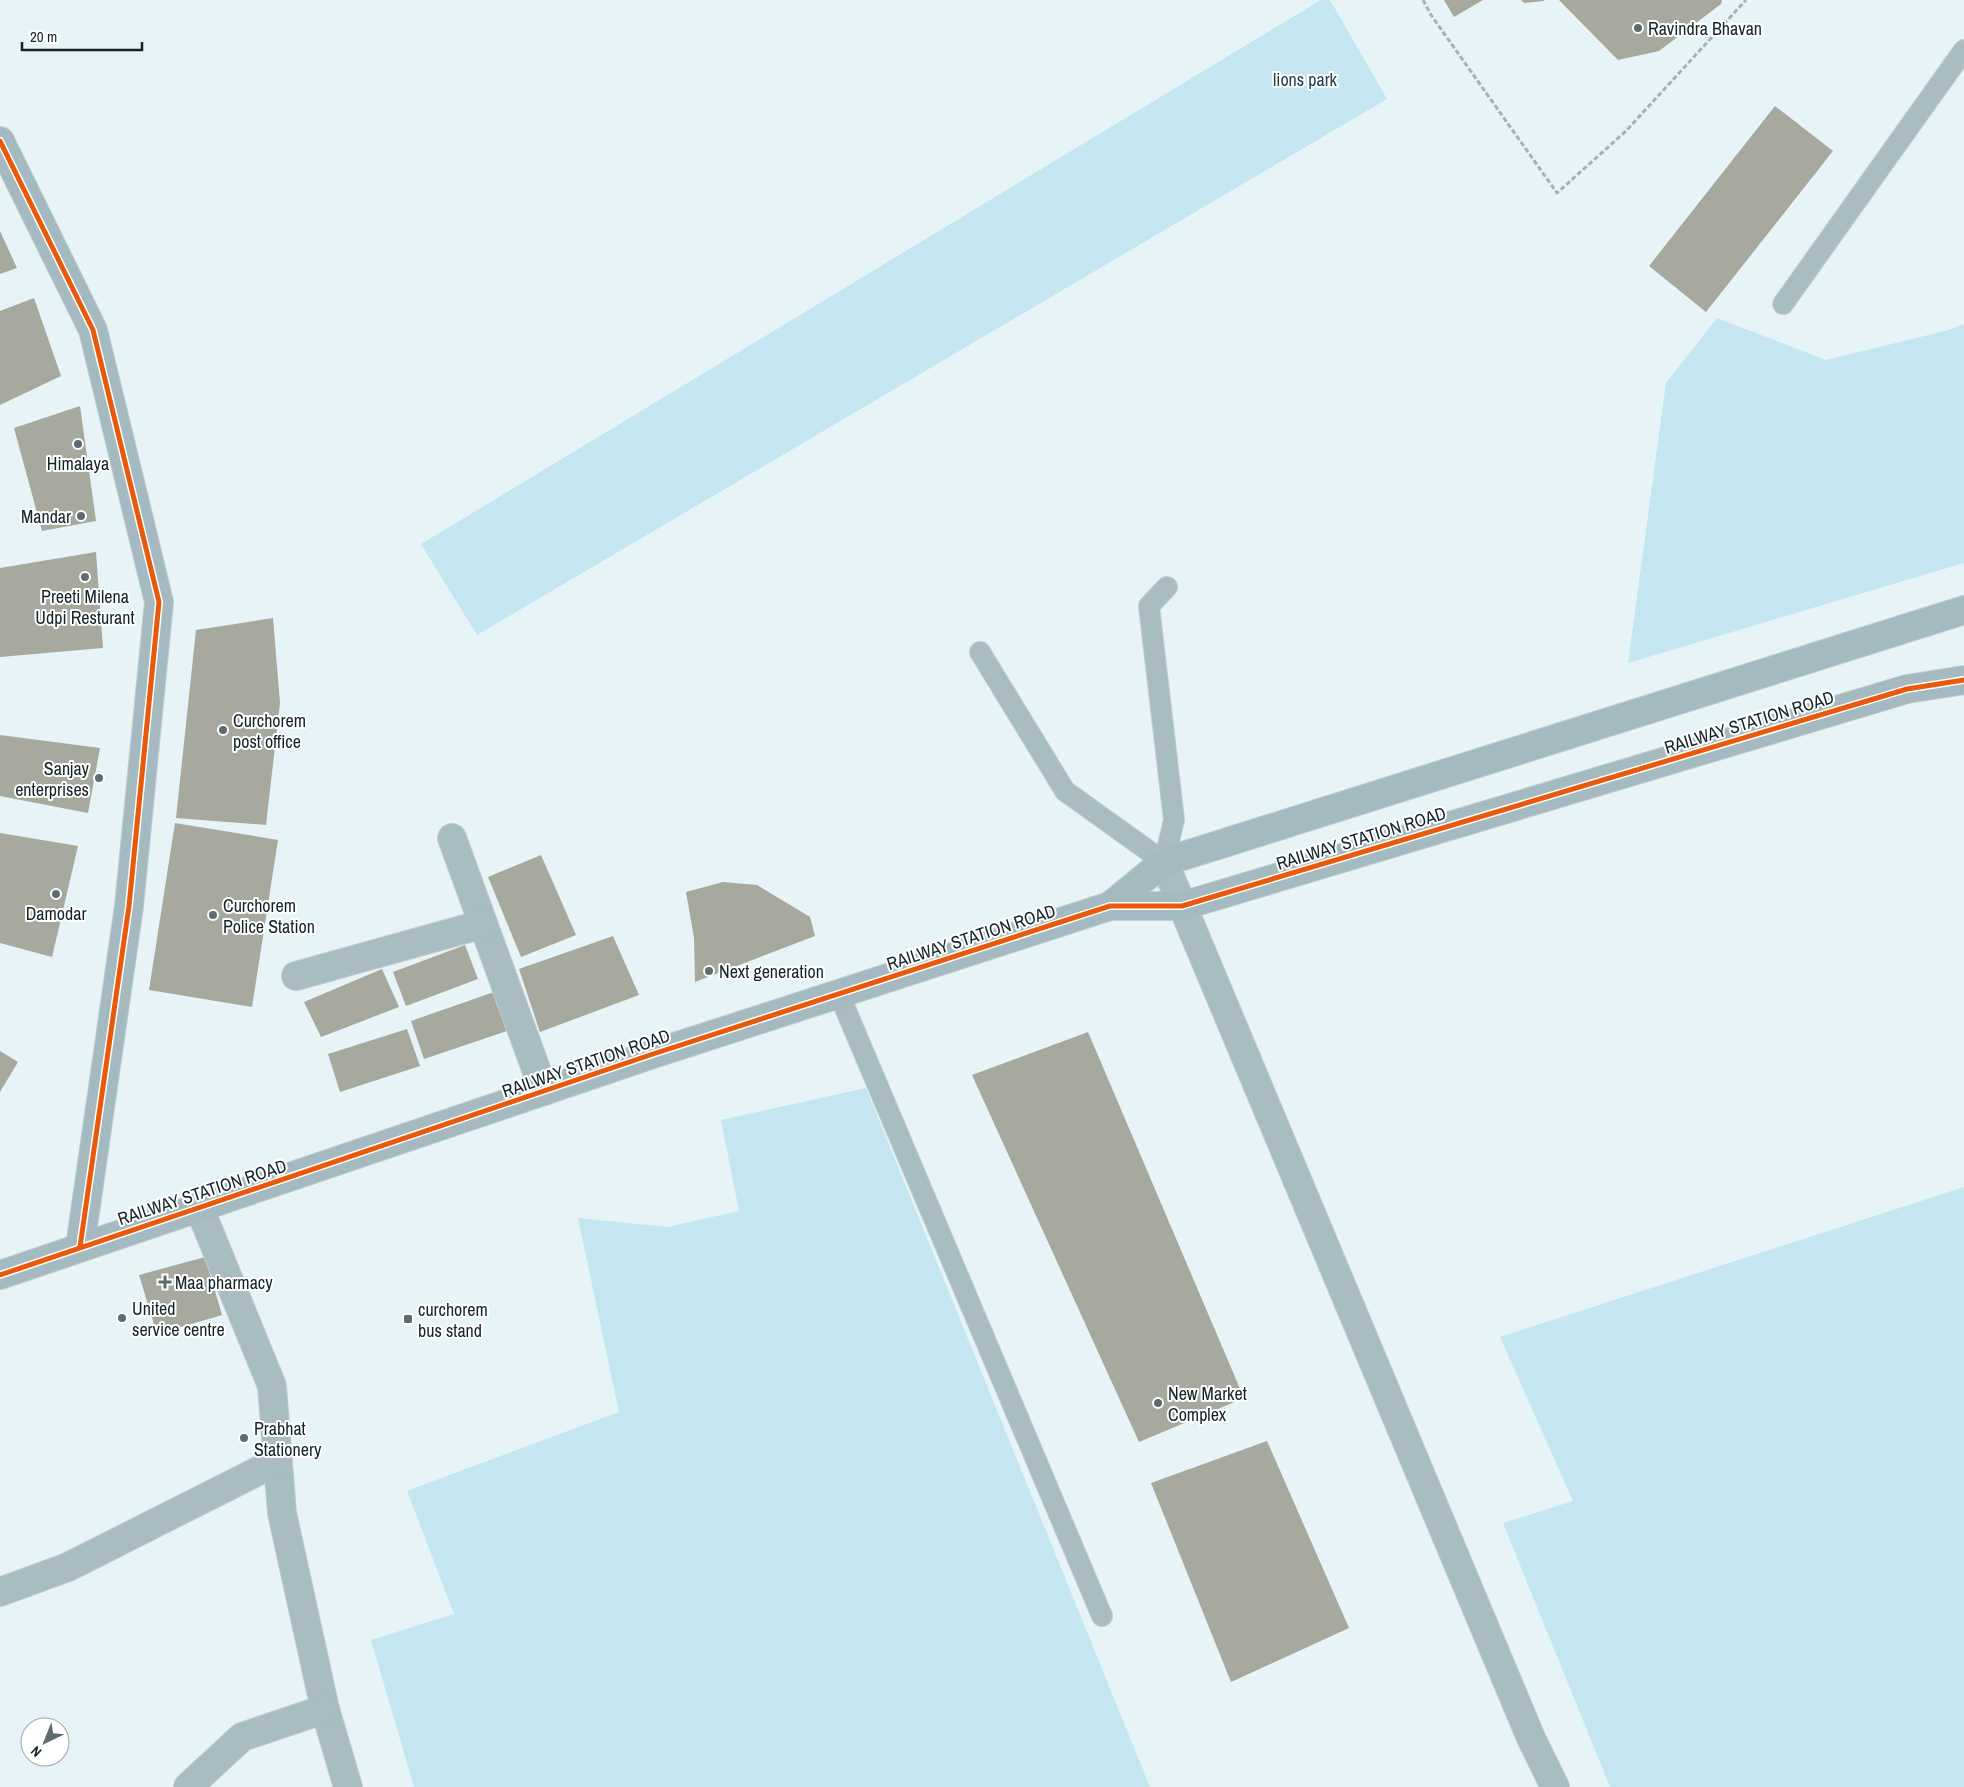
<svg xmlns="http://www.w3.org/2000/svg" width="1964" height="1787" viewBox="0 0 1964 1787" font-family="'Archivo Narrow',sans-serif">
<rect width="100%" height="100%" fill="#e6f3f7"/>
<!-- green -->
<g fill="#c5e5f0">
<path d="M1321 0H1330L1387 99 477 635 421 544Z"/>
<path d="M1717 318 1826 360 1945 331 1964 324V563L1628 663 1666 383Z"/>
<path d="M866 1088 1150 1787H414L371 1640 454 1614 407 1491 619 1412 578 1218 667 1227 739 1211 721 1120Z"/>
<path d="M1964 1187V1787H1610L1503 1523 1573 1501 1500 1337Z"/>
</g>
<!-- building -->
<g fill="#a7a89e">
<path d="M1444 0H1483L1454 17Z"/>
<path d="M1521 0H1544V1L1524 3Z"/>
<path d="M1559 0H1722L1721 4 1659 51 1618 60Z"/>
<path d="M1775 106 1833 151 1706 312 1649 266Z"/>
<path d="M0 231 17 268 0 274Z"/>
<path d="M34 298 61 376 0 405V311Z"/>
<path d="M80 406 96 521 42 531 14 428Z"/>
<path d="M96 552 103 648 0 657V568Z"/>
<path d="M273 618 280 703 266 825 176 818 196 630Z"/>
<path d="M0 735 100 748 88 813 0 796Z"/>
<path d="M175 823 278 840 252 1007 149 990Z"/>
<path d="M0 833 78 846 52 957 0 943Z"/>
<path d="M541 855 576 935 521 957 488 877Z"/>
<path d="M723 882 757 885 810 917 815 936 695 982 694 938 686 892Z"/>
<path d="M613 936 639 995 540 1032 519 969Z"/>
<path d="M465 945 478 979 406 1006 393 972Z"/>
<path d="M382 969 399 1007 321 1037 304 1002Z"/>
<path d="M494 992 507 1031 424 1059 411 1021Z"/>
<path d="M407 1029 420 1066 340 1092 328 1054Z"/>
<path d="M1088 1032 1244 1398 1139 1442 972 1075Z"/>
<path d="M0 1051 18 1062 0 1092Z"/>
<path d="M205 1257 222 1315 157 1334 139 1275Z"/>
<path d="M1267 1441 1349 1628 1231 1682 1151 1483Z"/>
</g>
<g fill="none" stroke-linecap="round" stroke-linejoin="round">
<defs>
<g id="lane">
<path d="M1783 304 1964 50"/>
<path d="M980 652 1065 791 1164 862 1174 820 1149 606 1167 587"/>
<path d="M839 994 1102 1616"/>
</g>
<g id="street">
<path d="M452 838 544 1091"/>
<path d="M1164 862 1531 1738 1555 1787"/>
<path d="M296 976 483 924"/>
<path d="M199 1207 272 1386 282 1513 325 1709 348 1787"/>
<path d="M0 1592 68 1567 278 1461"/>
<path d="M188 1787 242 1737 325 1709"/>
</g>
<g id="secondary">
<path d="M0 141 93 330 159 602 129 906 80 1247"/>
<path d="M1110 906 1164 862 1964 610"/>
<path d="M0 1275 653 1054 1110 906H1182L1907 689 1964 680"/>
</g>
</defs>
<!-- lane casing -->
<use href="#lane" stroke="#c2cdd0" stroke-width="22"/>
<!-- street casing -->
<use href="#street" stroke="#c2cdd0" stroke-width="30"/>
<!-- secondary casing -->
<use href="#secondary" stroke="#c2cdd0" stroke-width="30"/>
<!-- path -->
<path stroke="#a3b2b6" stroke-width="3" stroke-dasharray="5 2.5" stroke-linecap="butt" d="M1423 0 1431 15 1557 193 1626 131 1746 0"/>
<!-- lane -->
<use href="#lane" stroke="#a9bcc1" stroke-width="20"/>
<!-- street -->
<use href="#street" stroke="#a9bcc1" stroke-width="28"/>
<!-- secondary -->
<use href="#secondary" stroke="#a4bac0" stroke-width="28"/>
<defs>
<g id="cycleway">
<path d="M0 141 93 330 159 602 129 906 80 1247"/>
<path d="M0 1275 653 1054 1110 906H1182L1907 689 1964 680"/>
</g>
</defs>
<!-- cycleway casing -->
<use href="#cycleway" stroke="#fff" stroke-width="8"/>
<!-- cycleway -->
<use href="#cycleway" stroke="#e8590c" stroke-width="5"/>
</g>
<!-- markers -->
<g fill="#5e6c70" stroke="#fff" stroke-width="2">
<circle cx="1638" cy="28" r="5"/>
<circle cx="78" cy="444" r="5"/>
<circle cx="81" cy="516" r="5"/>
<circle cx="85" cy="577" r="5"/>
<circle cx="223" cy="730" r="5"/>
<circle cx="99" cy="778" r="5"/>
<circle cx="56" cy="894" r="5"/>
<circle cx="213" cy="915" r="5"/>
<circle cx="709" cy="971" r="5"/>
<path d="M162.5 1274.5h5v5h5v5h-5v5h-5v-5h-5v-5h5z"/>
<circle cx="122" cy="1318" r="5"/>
<rect x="403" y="1314" width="10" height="10" rx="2.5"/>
<circle cx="1158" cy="1403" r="5"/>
<circle cx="244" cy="1438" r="5"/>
</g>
<g text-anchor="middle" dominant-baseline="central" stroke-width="4" stroke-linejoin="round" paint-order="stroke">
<!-- poi labels -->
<g font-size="18" fill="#142328" stroke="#fff" text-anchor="start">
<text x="1648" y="28">Ravindra Bhavan</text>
<text x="78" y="463" text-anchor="middle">Himalaya</text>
<text x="71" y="516" text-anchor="end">Mandar</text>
<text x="85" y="596" text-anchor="middle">Preeti Milena<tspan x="85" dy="21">Udpi Resturant</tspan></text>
<text x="233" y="720">Curchorem<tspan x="233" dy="21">post office</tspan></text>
<text x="89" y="768" text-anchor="end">Sanjay<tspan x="89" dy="21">enterprises</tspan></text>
<text x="223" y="905">Curchorem<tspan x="223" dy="21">Police Station</tspan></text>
<text x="56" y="913" text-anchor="middle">Damodar</text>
<text x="719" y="971">Next generation</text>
<text x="175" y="1282">Maa pharmacy</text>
<text x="132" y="1308">United<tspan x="132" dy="21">service centre</tspan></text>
<text x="418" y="1309">curchorem<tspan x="418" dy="21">bus stand</tspan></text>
<text x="1168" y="1393">New Market<tspan x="1168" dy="21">Complex</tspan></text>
<text x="254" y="1428">Prabhat<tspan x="254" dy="21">Stationery</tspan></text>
</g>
<!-- park labels -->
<g font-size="18" fill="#1c414b" stroke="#fff">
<text x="1305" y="79">lions park</text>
</g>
<!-- street labels -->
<g font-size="18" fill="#142328" stroke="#fff">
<text transform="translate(1749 722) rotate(-17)">RAILWAY STATION ROAD</text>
<text transform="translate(1361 838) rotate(-17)">RAILWAY STATION ROAD</text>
<text transform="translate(971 937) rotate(-18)">RAILWAY STATION ROAD</text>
<text transform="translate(586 1063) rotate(-19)">RAILWAY STATION ROAD</text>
<text transform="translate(202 1192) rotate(-18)">RAILWAY STATION ROAD</text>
</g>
</g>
<!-- north arrow -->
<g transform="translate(45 1742) rotate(223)"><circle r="24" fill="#ffffff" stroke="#a1a7a9"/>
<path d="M0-4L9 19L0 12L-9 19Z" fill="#5e6c70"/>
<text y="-8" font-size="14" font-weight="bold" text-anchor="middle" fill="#142328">N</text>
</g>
<!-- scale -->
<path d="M22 42v8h120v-8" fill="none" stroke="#142328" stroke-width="2.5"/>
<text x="30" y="42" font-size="15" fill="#142328" stroke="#ffffff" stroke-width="4" paint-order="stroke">20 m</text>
</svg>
